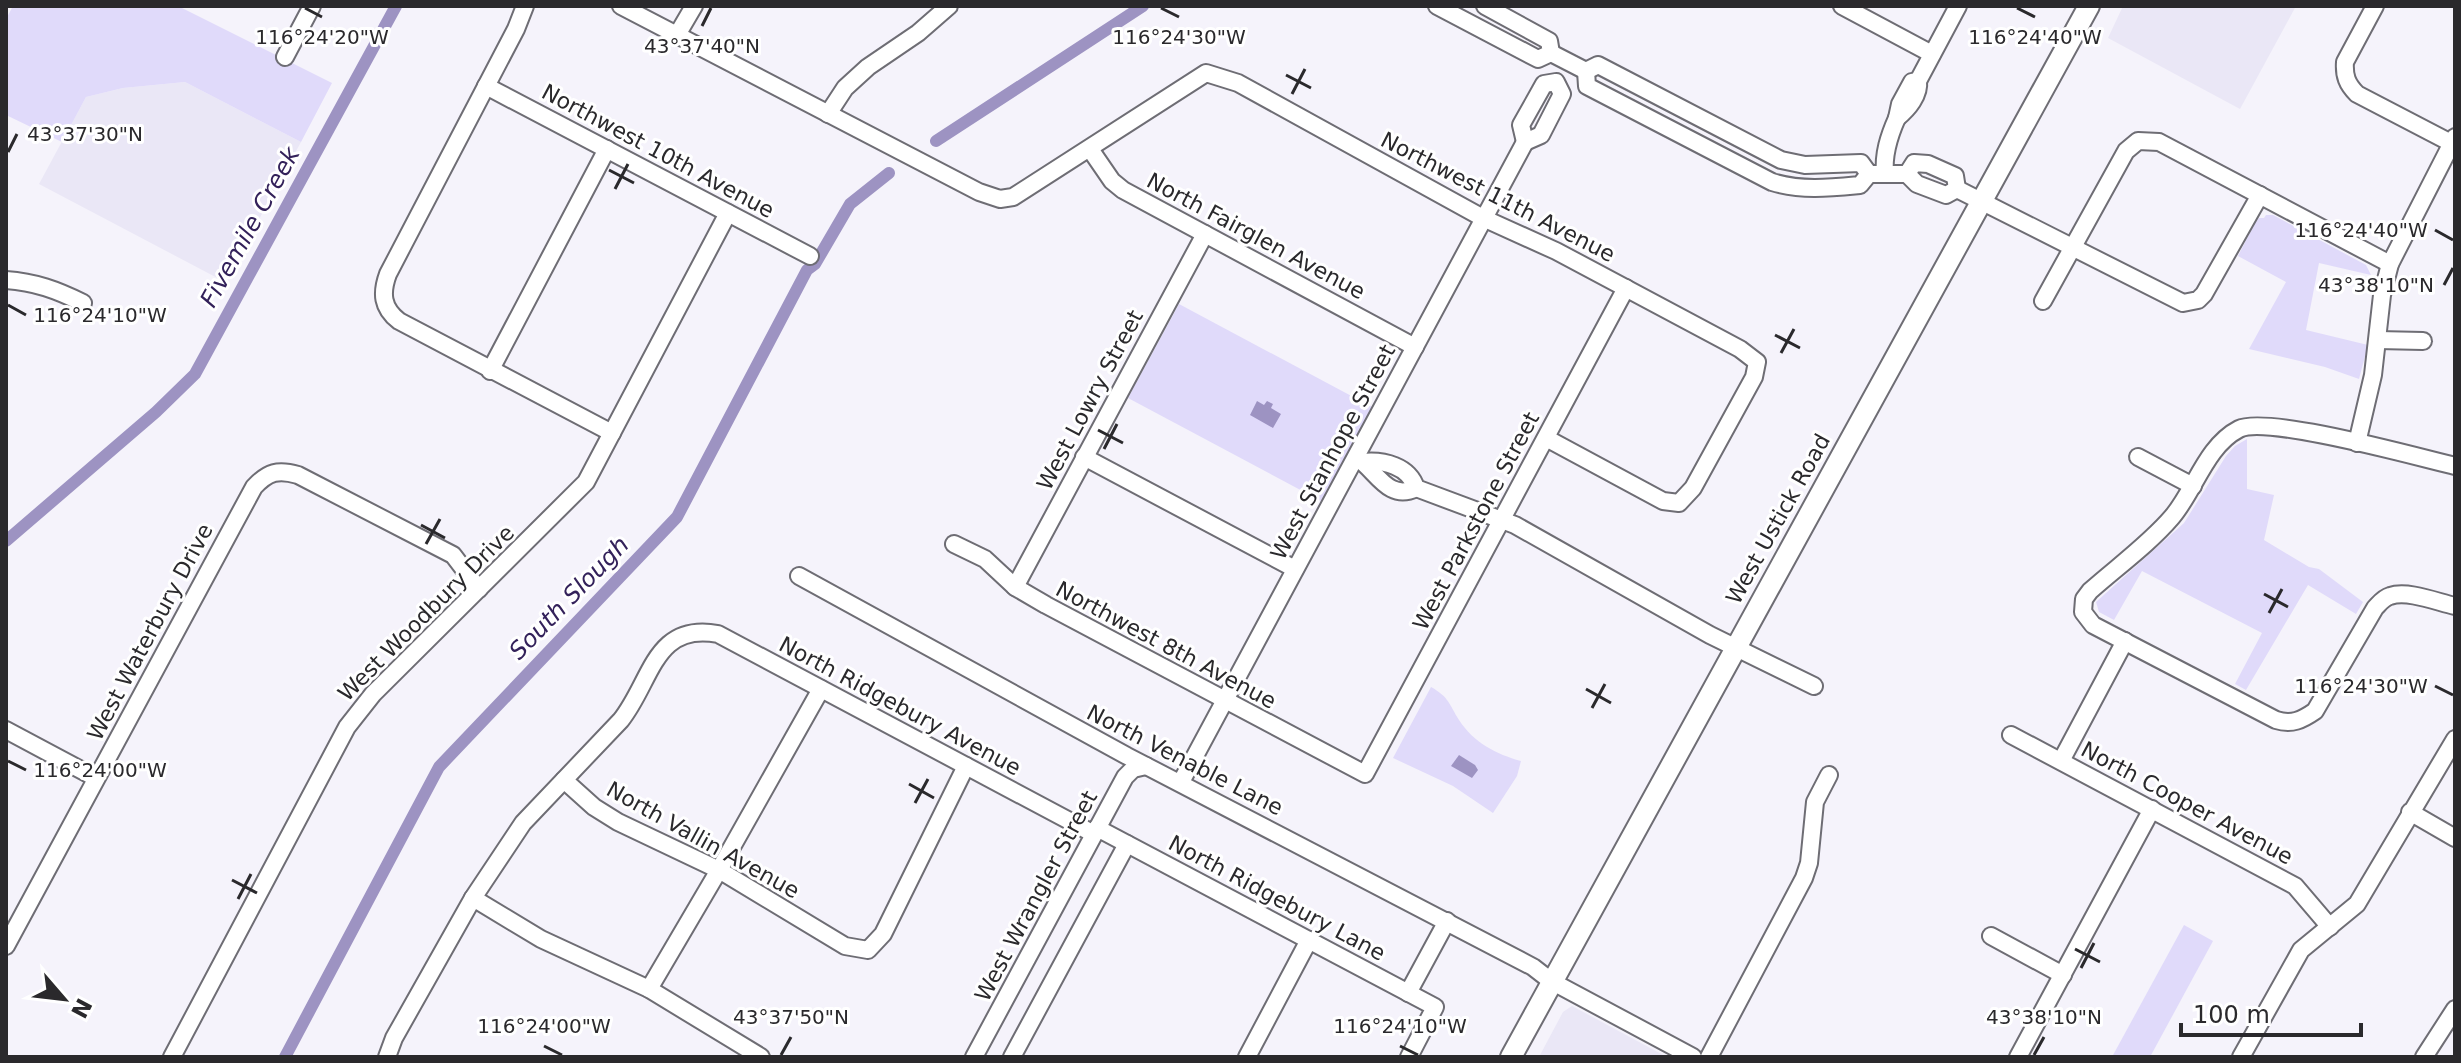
<svg xmlns="http://www.w3.org/2000/svg" width="2461" height="1063" viewBox="0 0 2461 1063" font-family="'DejaVu Sans',sans-serif">
<rect width="100%" height="100%" fill="#f5f3fb"/>
<!-- built -->
<g fill="#eae7f6">
<path d="M2123 6H2296L2240 109 2108 38Z"/>
<path d="M185 82 301 142 225 282 39 184 86 97 123 88Z"/>
<path d="M1572 1006 1667 1057H1539L1563 1012Z"/>
</g>
<!-- green -->
<g fill="#e0dafa">
<path d="M13 6H178L332 83 301 142 185 82 123 88 86 97 62 142 6 115V19Z"/>
<path d="M2266 215H2273L2366 265 2371 275 2319 263 2306 330 2368 345 2359 379 2325 367 2249 349 2286 282 2238 256 2256 221 2259 218H2264Z"/>
<path d="M1179 304 1372 407 1321 501 1128 398Z"/>
<path d="M2247 439V489L2274 495 2264 540 2309 567 2319 569 2363 602 2356 614 2308 585 2246 690 2235 684 2262 633 2142 571 2114 620 2099 612 2096 602 2184 523 2226 456 2235 446Z"/>
<path d="M1431 687C1449 697 1449 704 1459 720 1474 743 1496 754 1521 761L1517 776 1493 813 1453 786 1393 758Z"/>
<path d="M2184 925 2213 941 2150 1057H2112Z"/>
</g>
<!-- water -->
<g fill="#9d93c2">
<path d="M1257 401 1264 405 1267 401 1273 404 1271 408 1281 414 1273 428 1250 415Z"/>
<path d="M1459 755 1475 765 1478 770 1472 778 1451 766Z"/>
</g>
<g fill="none" stroke-linecap="round" stroke-linejoin="round">
<!-- canal -->
<g stroke="#9d93c2" stroke-width="12">
<path d="M936 141 1143 6"/>
<path d="M6 541 156 412 195 374 396 6"/>
<path d="M285 1057 439 767 677 517 807 270 815 264 850 204 889 173"/>
</g>
<defs>
<g id="minor">
<path d="M525 6 516 29 388 274C381 293 382 308 399 321L612 433"/>
<path d="M621 6 979 192 1000 199 1013 197 1206 73 1238 83 1483 218 1556 251 1740 349 1757 362 1754 377 1693 488 1679 503 1663 501 1546 438"/>
<path d="M1437 6 1538 59 1551 53 1549 41 1485 6"/>
<path d="M1842 6 1932 54"/>
<path d="M2375 6 2345 62C2344 76 2347 84 2357 94L2455 145"/>
<path d="M677 35 694 6"/>
<path d="M1551 53 1586 71"/>
<path d="M285 57 312 6"/>
<path d="M1586 71 1587 86 1772 182C1802 191 1829 188 1860 185L1869 174"/>
<path d="M1586 71 1598 65 1781 160 1805 165 1861 163 1869 174"/>
<path d="M1918 81C1920 95 1908 109 1897 118L1900 104 1912 82Z"/>
<path d="M1918 81 1958 6"/>
<path d="M1556 82 1562 94 1541 135 1525 142 1521 125 1544 84Z"/>
<path d="M486 86 810 256"/>
<path d="M828 114 845 88 868 67 918 33 949 6"/>
<path d="M1090 149 1112 181 1123 190 1415 347"/>
<path d="M1869 174H1907L1917 184 1946 195 1957 189"/>
<path d="M1885 174C1883 154 1889 136 1897 118"/>
<path d="M1907 174 1914 163 1928 164 1955 176 1957 189"/>
<path d="M1957 189 2183 303 2198 300 2204 294 2260 195"/>
<path d="M6 280C35 282 57 290 83 303"/>
<path d="M2043 301 2126 151 2138 141 2159 142 2390 264"/>
<path d="M2378 340 2423 341"/>
<path d="M490 371 607 149"/>
<path d="M2357 443 2373 375 2382 295 2390 264 2455 137"/>
<path d="M1084 457 1295 569"/>
<path d="M2138 457 2193 486"/>
<path d="M1357 458C1376 470 1388 502 1416 488"/>
<path d="M1363 462C1384 460 1409 466 1416 488L1515 525 1710 635 1814 686"/>
<path d="M2455 466C2417 457 2266 415 2239 429 2206 446 2195 490 2172 517 2149 544 2117 567 2090 591L2084 599 2083 612 2093 625 2276 720C2292 725 2302 720 2315 711L2375 608C2379 604 2383 598 2390 596 2408 590 2437 602 2455 606"/>
<path d="M954 544 985 559 1015 587 1046 605 1365 774 1626 288"/>
<path d="M799 576 1127 756 1533 967 1551 981 1693 1057"/>
<path d="M1015 587 1205 234"/>
<path d="M6 730 96 778"/>
<path d="M2011 735 2295 886 2330 927"/>
<path d="M2061 761 2125 641"/>
<path d="M564 780 594 807 618 822 719 870 845 946 868 950 883 934 966 766"/>
<path d="M1181 782 1525 142"/>
<path d="M2410 812 2455 838"/>
<path d="M1097 828 1435 1007 1409 1057"/>
<path d="M473 898 541 939 649 989 761 1057"/>
<path d="M1991 936 2063 975"/>
<path d="M6 946 254 487C268 472 278 469 298 475L453 555 479 589"/>
<path d="M649 989 719 870 821 689"/>
<path d="M1408 993 1447 921"/>
<path d="M172 1057 347 727 373 694 586 482 728 213"/>
<path d="M387 1057 394 1038 473 898 523 823 621 720C652 681 654 622 718 634L1094 834"/>
<path d="M974 1057 1125 777 1133 769 1146 766"/>
<path d="M1012 1057 1127 844"/>
<path d="M1247 1057 1309 940"/>
<path d="M1709 1057 1804 878 1809 863 1815 802 1829 775"/>
<path d="M2018 1057 2152 809"/>
<path d="M2241 1057 2301 950 2357 904 2455 739"/>
<path d="M2424 1057 2455 1009"/>
</g>
<path id="major" d="M1511 1057 2089 6"/>
</defs>
<!-- minor casing -->
<use href="#minor" stroke="#6e6d74" stroke-width="20"/>
<!-- major casing -->
<use href="#major" stroke="#6e6d74" stroke-width="24"/>
<!-- minor -->
<use href="#minor" stroke="#fff" stroke-width="16"/>
<!-- major -->
<use href="#major" stroke="#fff" stroke-width="20"/>
</g>
<!-- ticks -->
<path fill="none" stroke="#2a292c" stroke-width="3" d="M305 8 322 17M1161 8 1179 17M2017 8 2035 17M702 26 711 8M1286 75 1311 88M1292 94 1305 69M8 152 17 134M609 170 634 183M615 189 628 164M2435 230 2453 240M2444 285 2453 268M8 305 26 315M1775 335 1800 348M1781 353 1794 329M1098 430 1123 443M1104 449 1117 424M421 525 445 538M426 544 440 519M2264 594 2288 607M2269 613 2282 589M2435 686 2453 695M1586 689 1611 703M1592 708 1605 684M8 761 26 770M909 784 934 798M915 803 928 779M232 880 257 893M238 899 251 874M2075 949 2100 962M2081 968 2094 943M544 1046 562 1055M1400 1046 1418 1055M781 1055 791 1037M2034 1055 2044 1037"/>
<g text-anchor="middle" dominant-baseline="central" stroke-width="6" stroke-linejoin="round" paint-order="stroke">
<!-- street labels -->
<g font-size="22" fill="#2a292c" stroke="#fff">
<text transform="translate(658 151) rotate(28)">Northwest 10th Avenue</text>
<text transform="translate(1498 197) rotate(27)">Northwest 11th Avenue</text>
<text transform="translate(1256 236) rotate(28)">North Fairglen Avenue</text>
<text transform="translate(1090 400) rotate(-62)">West Lowry Street</text>
<text transform="translate(1333 452) rotate(-62)">West Stanhope Street</text>
<text transform="translate(1778 519) rotate(-61)">West Ustick Road</text>
<text transform="translate(1476 521) rotate(-62)">West Parkstone Street</text>
<text transform="translate(426 613) rotate(-45)">West Woodbury Drive</text>
<text transform="translate(150 632) rotate(-62)">West Waterbury Drive</text>
<text transform="translate(1166 645) rotate(28)">Northwest 8th Avenue</text>
<text transform="translate(900 706) rotate(28)">North Ridgebury Avenue</text>
<text transform="translate(1185 760) rotate(27)">North Venable Lane</text>
<text transform="translate(2187 803) rotate(28)">North Cooper Avenue</text>
<text transform="translate(703 840) rotate(29)">North Vallin Avenue</text>
<text transform="translate(1036 896) rotate(-62)">West Wrangler Street</text>
<text transform="translate(1277 898) rotate(28)">North Ridgebury Lane</text>
</g>
<!-- water labels -->
<g font-size="24" font-style="italic" fill="#33215a" stroke="#fff">
<text transform="translate(250 227) rotate(-61)">Fivemile Creek</text>
<text transform="translate(569 598) rotate(-46)">South Slough</text>
</g>
</g>
<g font-size="20" text-anchor="middle" fill="#2a292c" stroke="#fff" stroke-width="6" stroke-linejoin="round" paint-order="stroke">
<text x="1179" y="44">116°24'30"W</text>
<text x="2035" y="44">116°24'40"W</text>
<text x="322" y="44">116°24'20"W</text>
<text x="702" y="53">43°37'40"N</text>
<text x="85" y="141">43°37'30"N</text>
<text x="2361" y="237">116°24'40"W</text>
<text x="2376" y="292">43°38'10"N</text>
<text x="100" y="322">116°24'10"W</text>
<text x="2361" y="693">116°24'30"W</text>
<text x="100" y="777">116°24'00"W</text>
<text x="791" y="1024">43°37'50"N</text>
<text x="2044" y="1024">43°38'10"N</text>
<text x="544" y="1033">116°24'00"W</text>
<text x="1400" y="1033">116°24'10"W</text>
</g>
<!-- border -->
<rect width="2461" height="1063" fill="none" stroke="#2a292c" stroke-width="16"/>
<!-- north arrow -->
<g transform="translate(64 999) rotate(118)" stroke="#ffffff" stroke-width="6" paint-order="stroke">
<path d="M0-6L14 30L0 20L-14 30Z" fill="#2a292c"/>
<text y="-12" font-size="22" font-weight="bold" text-anchor="middle" fill="#2a292c">N</text>
</g>
<!-- scale -->
<path d="M2181 1023v12h180v-12" fill="none" stroke="#2a292c" stroke-width="4"/>
<text x="2193" y="1023" font-size="24" fill="#2a292c" stroke="#ffffff" stroke-width="6" paint-order="stroke">100 m</text>
</svg>
